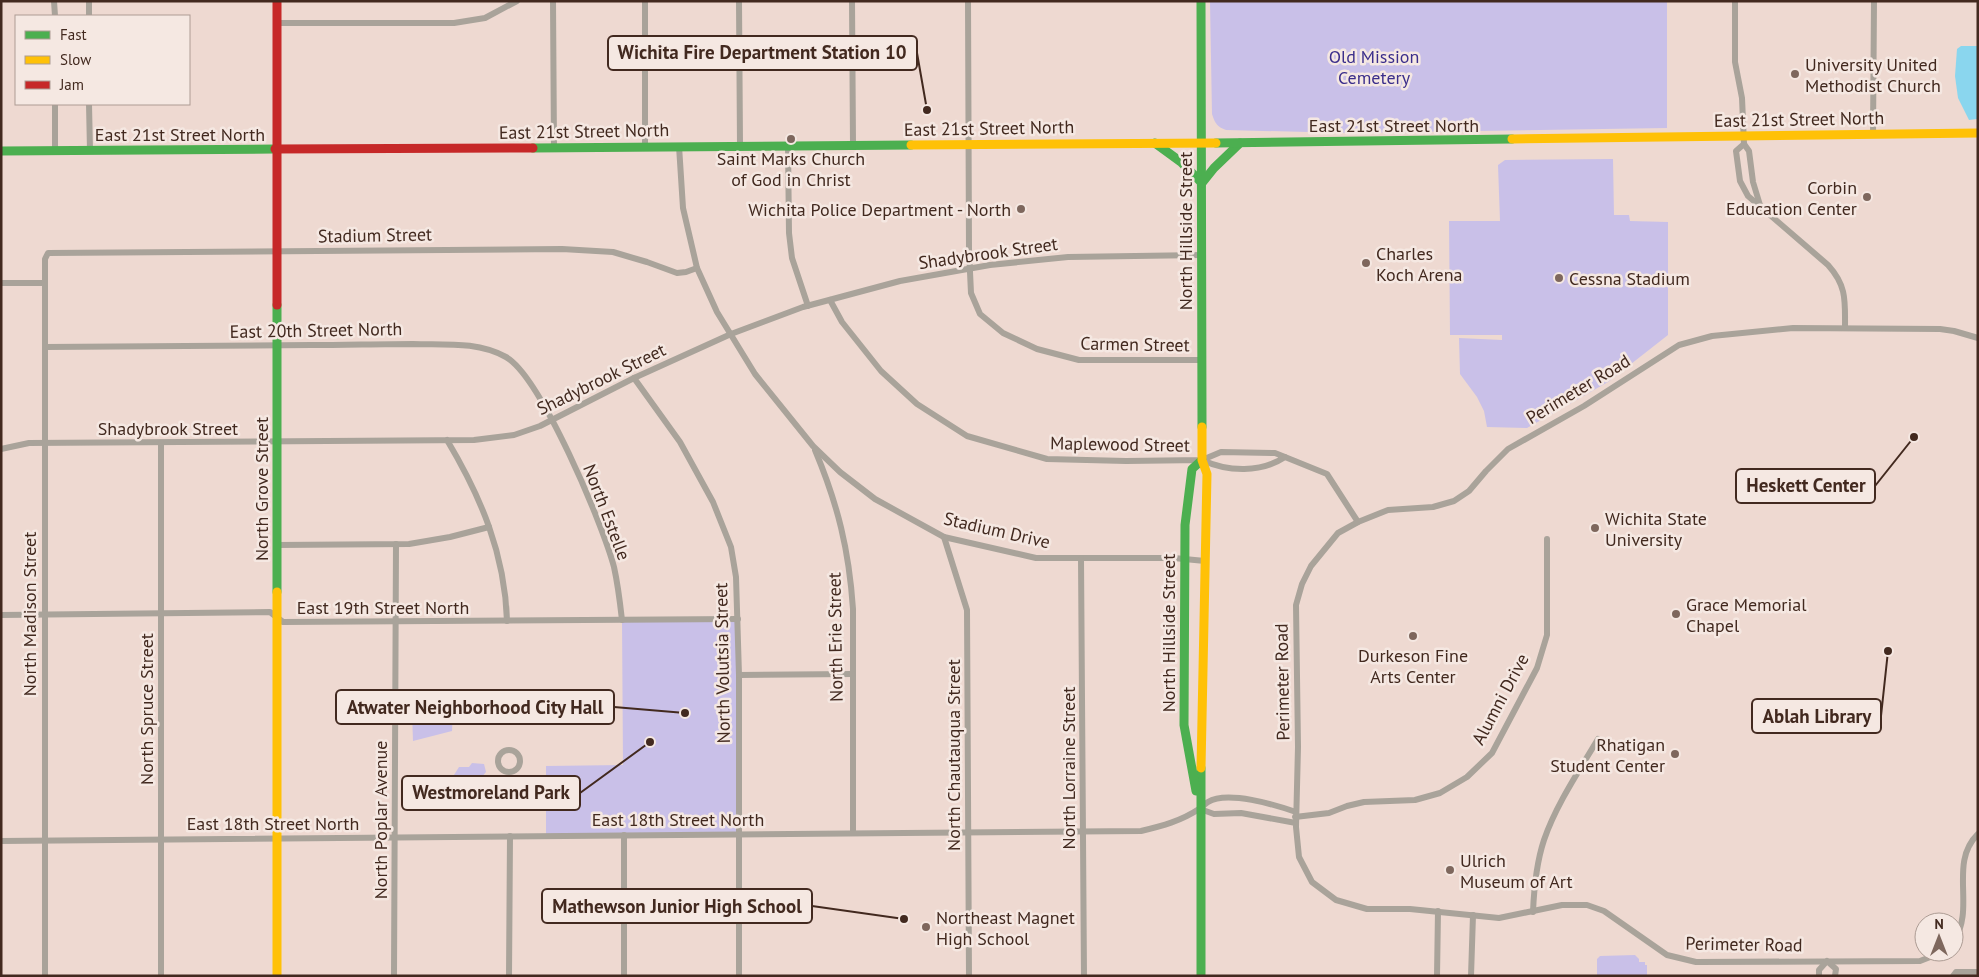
<svg xmlns="http://www.w3.org/2000/svg" width="1979" height="977" viewBox="0 0 1979 977" font-family="'PT Sans',sans-serif">
<rect width="100%" height="100%" fill="#eed9d1"/>
<!-- green -->
<g fill="#c9c0e8">
<path d="M1210 1H1667V128L1347 133 1226 130C1217 127 1215 123 1212 114Z"/>
<path d="M1613 159 1614 215H1629L1630 221 1668 222V335L1608 382 1527 428 1487 427 1484 411 1477 397 1460 374 1459 338 1502 340V335H1450L1449 221H1500L1498 165 1505 160Z"/>
<path d="M738 619 739 834 546 835V766L623 765 622 620Z"/>
<path d="M453 710 452 731 413 741 412 712Z"/>
<path d="M472 763 484 764 486 772 481 778 460 779 454 775 459 767H469Z"/>
<path d="M1635 955 1639 959V962H1645V965H1647V976H1597V959L1600 956Z"/>
</g>
<!-- water -->
<path fill="#8ad6ee" d="M1961 46H1978L1977 119 1969 120 1958 98 1955 76 1957 49Z"/>
<g fill="none" stroke-linecap="round" stroke-linejoin="round">
<!-- street -->
<g stroke="#a9a39a" stroke-width="6">
<path d="M54 1 55 16"/>
<path d="M89 1V16"/>
<path d="M553 1 554 148"/>
<path d="M645 1V147"/>
<path d="M739 1 740 146"/>
<path d="M852 1 853 145"/>
<path d="M968 1 969 251 971 293 980 314 1003 333 1037 349 1079 360H1202"/>
<path d="M1735 1V62L1742 98 1744 144 1749 151 1753 182 1760 205"/>
<path d="M277 23H454L485 18 517 1"/>
<path d="M55 104V151"/>
<path d="M89 104 90 151"/>
<path d="M1873 135 1874 1"/>
<path d="M1744 144 1736 151 1740 181 1748 196 1828 265C1847 286 1845 301 1845 328"/>
<path d="M679 146 683 208 697 268 717 312 755 374 813 446 840 472 875 499 944 537 1036 558H1174L1205 561"/>
<path d="M788 146 789 233 792 258 808 306"/>
<path d="M1 283H45"/>
<path d="M830 300 842 322 881 371 917 404 967 436 1047 459 1126 461 1202 460 1221 452 1275 453 1285 457C1261 473 1228 472 1202 460"/>
<path d="M45 347C133 347 222 346 311 345 345 345 379 344 413 344 444 345 477 341 506 357 541 377 603 525 614 567 618 585 620 602 622 620"/>
<path d="M634 378 680 442 713 502 731 547 736 577 739 675V976"/>
<path d="M447 440C481 497 505 554 507 621"/>
<path d="M1 449 29 443 474 440 514 435 540 426 634 378 731 334 803 307 900 281 990 265 1068 257 1202 255"/>
<path d="M815 450C838 505 849 550 853 609V833"/>
<path d="M1285 457 1327 474 1358 522"/>
<path d="M944 537 967 610 969 976"/>
<path d="M277 545 409 544 450 537 489 527"/>
<path d="M1081 559 1084 976"/>
<path d="M1 615 270 612 283 622 738 619"/>
<path d="M739 675 852 674"/>
<circle cx="509" cy="761" r="11"/>
<path d="M1200 809 1214 814 1241 813 1296 823"/>
<path d="M1295 817 1329 813 1347 806 1364 802 1415 800 1440 793 1467 777 1492 753 1537 668 1547 635V539"/>
<path d="M624 835V976"/>
<path d="M1 841 1141 831C1162 826 1181 821 1199 809 1202 807 1205 804 1208 802 1227 790 1276 805 1296 812"/>
<path d="M1533 912C1534 888 1536 864 1544 840 1556 805 1579 771 1598 739"/>
<path d="M1954 941C1976 908 1948 863 1978 834"/>
<path d="M1943 952 1920 961 1696 962 1667 955 1604 911 1587 905H1562L1499 918 1410 909H1367L1336 900 1312 882 1299 857 1296 827 1298 747 1296 605 1302 584 1311 566 1338 533 1358 522 1388 510 1433 507 1454 501 1469 491 1486 471 1508 449 1584 406 1679 345 1712 336 1793 328 1940 329 1954 331 1978 338"/>
<path d="M45 976V259L48 253 562 249 613 252 647 262 677 273 686 272 697 268"/>
<path d="M161 976V443"/>
<path d="M394 976 396 544"/>
<path d="M509 976 510 836"/>
<path d="M1437 976 1438 911"/>
<path d="M1471 976 1473 915"/>
<path d="M1819 976V970L1827 961 1836 969 1835 976"/>
<path d="M1953 976 1956 972H1976"/>
</g>
<!-- fast -->
<g stroke="#4caf50" stroke-width="9">
<path d="M1201 1 1202 427"/>
<path d="M1155 143 1181 162 1202 183 1214 168 1240 143"/>
<path d="M1216 143 1512 139"/>
<path d="M533 148 911 145"/>
<path d="M1 151 275 149"/>
<path d="M277 305V592"/>
<path d="M1201 768V976"/>
<path d="M1196 791 1184 725 1185 525 1192 469 1202 460"/>
</g>
<!-- slow -->
<g stroke="#ffc107" stroke-width="9">
<path d="M1512 139 1978 133"/>
<path d="M911 145 1216 143"/>
<path d="M277 592V976"/>
<path d="M1201 768 1207 474 1202 460V427"/>
</g>
<!-- jam -->
<g stroke="#c62828" stroke-width="9">
<path d="M277 1V305"/>
<path d="M275 149 533 148"/>
</g>
</g>
<!-- markers -->
<g fill="#7e675d" stroke="#f5e8e2" stroke-width="2">
<circle cx="1795" cy="74" r="5"/>
<circle cx="791" cy="139" r="5"/>
<circle cx="1867" cy="197" r="5"/>
<circle cx="1021" cy="209" r="5"/>
<circle cx="1366" cy="263" r="5"/>
<circle cx="1559" cy="278" r="5"/>
<circle cx="1595" cy="528" r="5"/>
<circle cx="1676" cy="614" r="5"/>
<circle cx="1413" cy="636" r="5"/>
<circle cx="1675" cy="754" r="5"/>
<circle cx="1450" cy="870" r="5"/>
<circle cx="926" cy="927" r="5"/>
</g>
<g text-anchor="middle" dominant-baseline="central" stroke-width="5" stroke-linejoin="round" paint-order="stroke">
<!-- park labels -->
<g font-size="18" fill="#3b2e8b" stroke="#f5e8e2">
<text x="1374" y="56">Old Mission<tspan x="1374" dy="21">Cemetery</tspan></text>
</g>
<!-- poi labels -->
<g font-size="18" fill="#42291f" stroke="#f5e8e2" text-anchor="start">
<text x="1805" y="64">University United<tspan x="1805" dy="21">Methodist Church</tspan></text>
<text x="791" y="158" text-anchor="middle">Saint Marks Church<tspan x="791" dy="21">of God in Christ</tspan></text>
<text x="1857" y="187" text-anchor="end">Corbin<tspan x="1857" dy="21">Education Center</tspan></text>
<text x="1011" y="209" text-anchor="end">Wichita Police Department - North</text>
<text x="1376" y="253">Charles<tspan x="1376" dy="21">Koch Arena</tspan></text>
<text x="1569" y="278">Cessna Stadium</text>
<text x="1605" y="518">Wichita State<tspan x="1605" dy="21">University</tspan></text>
<text x="1686" y="604">Grace Memorial<tspan x="1686" dy="21">Chapel</tspan></text>
<text x="1413" y="655" text-anchor="middle">Durkeson Fine<tspan x="1413" dy="21">Arts Center</tspan></text>
<text x="1665" y="744" text-anchor="end">Rhatigan<tspan x="1665" dy="21">Student Center</tspan></text>
<text x="1460" y="860">Ulrich<tspan x="1460" dy="21">Museum of Art</tspan></text>
<text x="936" y="917">Northeast Magnet<tspan x="936" dy="21">High School</tspan></text>
</g>
<!-- street labels -->
<g font-size="18" fill="#42291f" stroke="#f5e8e2">
<text transform="translate(1799 119) rotate(-1)">East 21st Street North</text>
<text x="1394" y="125">East 21st Street North</text>
<text transform="translate(989 128) rotate(-1)">East 21st Street North</text>
<text transform="translate(584 131) rotate(-1)">East 21st Street North</text>
<text x="180" y="134">East 21st Street North</text>
<text transform="translate(1185 231) rotate(-90)">North Hillside Street</text>
<text transform="translate(375 235) rotate(-1)">Stadium Street</text>
<text transform="translate(988 253) rotate(-8)">Shadybrook Street</text>
<text transform="translate(316 330) rotate(-1)">East 20th Street North</text>
<text transform="translate(1135 344) rotate(1)">Carmen Street</text>
<text transform="translate(601 379) rotate(-26)">Shadybrook Street</text>
<text transform="translate(1578 389) rotate(-31)">Perimeter Road</text>
<text x="168" y="428">Shadybrook Street</text>
<text transform="translate(1120 444) rotate(1)">Maplewood Street</text>
<text transform="translate(261 489) rotate(-90)">North Grove Street</text>
<text transform="translate(607 512) rotate(69)">North Estelle</text>
<text transform="translate(997 530) rotate(13)">Stadium Drive</text>
<text x="383" y="607">East 19th Street North</text>
<text transform="translate(29 614) rotate(-90)">North Madison Street</text>
<text transform="translate(1168 633) rotate(-90)">North Hillside Street</text>
<text transform="translate(835 637) rotate(-91)">North Erie Street</text>
<text transform="translate(722 663) rotate(-91)">North Volutsia Street</text>
<text transform="translate(1282 682) rotate(-91)">Perimeter Road</text>
<text transform="translate(1500 699) rotate(-62)">Alumni Drive</text>
<text transform="translate(146 709) rotate(-90)">North Spruce Street</text>
<text transform="translate(953 755) rotate(-90)">North Chautauqua Street</text>
<text transform="translate(1068 768) rotate(-90)">North Lorraine Street</text>
<text x="678" y="819">East 18th Street North</text>
<text transform="translate(380 820) rotate(-90)">North Poplar Avenue</text>
<text x="273" y="823">East 18th Street North</text>
<text transform="translate(1744 944) rotate(1)">Perimeter Road</text>
</g>
</g>
<!-- callouts -->
<path fill="none" stroke="#42291f" stroke-width="2" d="M927 110L917 53M1914 437L1875 486M685 713L614 707M1888 651L1881 716M650 742L580 793M904 919L812 906"/>
<g fill="#42291f" stroke="#f5e8e2" stroke-width="2">
<circle cx="927" cy="110" r="5"/>
<circle cx="1914" cy="437" r="5"/>
<circle cx="685" cy="713" r="5"/>
<circle cx="1888" cy="651" r="5"/>
<circle cx="650" cy="742" r="5"/>
<circle cx="904" cy="919" r="5"/>
</g>
<g fill="#f5e8e2" stroke="#42291f" stroke-width="2">
<rect x="608" y="36" width="309" height="34" rx="5"/>
<rect x="1736" y="469" width="139" height="34" rx="5"/>
<rect x="336" y="690" width="278" height="34" rx="5"/>
<rect x="1752" y="699" width="129" height="34" rx="5"/>
<rect x="402" y="776" width="178" height="34" rx="5"/>
<rect x="542" y="889" width="270" height="34" rx="5"/>
</g>
<g font-size="19" text-anchor="middle" font-weight="bold" fill="#42291f">
<text x="762" y="59">Wichita Fire Department Station 10</text>
<text x="1806" y="492">Heskett Center</text>
<text x="475" y="714">Atwater Neighborhood City Hall</text>
<text x="1817" y="723">Ablah Library</text>
<text x="491" y="799">Westmoreland Park</text>
<text x="677" y="913">Mathewson Junior High School</text>
</g>
<!-- border -->
<rect width="1979" height="977" fill="none" stroke="#42291f" stroke-width="5"/>
<!-- legend -->
<rect x="15" y="15" width="175" height="90" fill="#f5e8e2" stroke="#ad9c94"/>
<rect x="25" y="31" width="25" height="8" fill="#4caf50" stroke="#ad9c94"/>
<text x="60" y="40" font-size="15" fill="#42291f">Fast</text>
<rect x="25" y="56" width="25" height="8" fill="#ffc107" stroke="#ad9c94"/>
<text x="60" y="65" font-size="15" fill="#42291f">Slow</text>
<rect x="25" y="81" width="25" height="8" fill="#c62828" stroke="#ad9c94"/>
<text x="60" y="90" font-size="15" fill="#42291f">Jam</text>
<!-- north arrow -->
<g transform="translate(1939 937)"><circle r="24" fill="#f5e8e2" stroke="#ad9c94"/>
<path d="M0-4L9 19L0 12L-9 19Z" fill="#7e675d"/>
<text y="-8" font-size="14" font-weight="bold" text-anchor="middle" fill="#42291f">N</text>
</g>
</svg>
